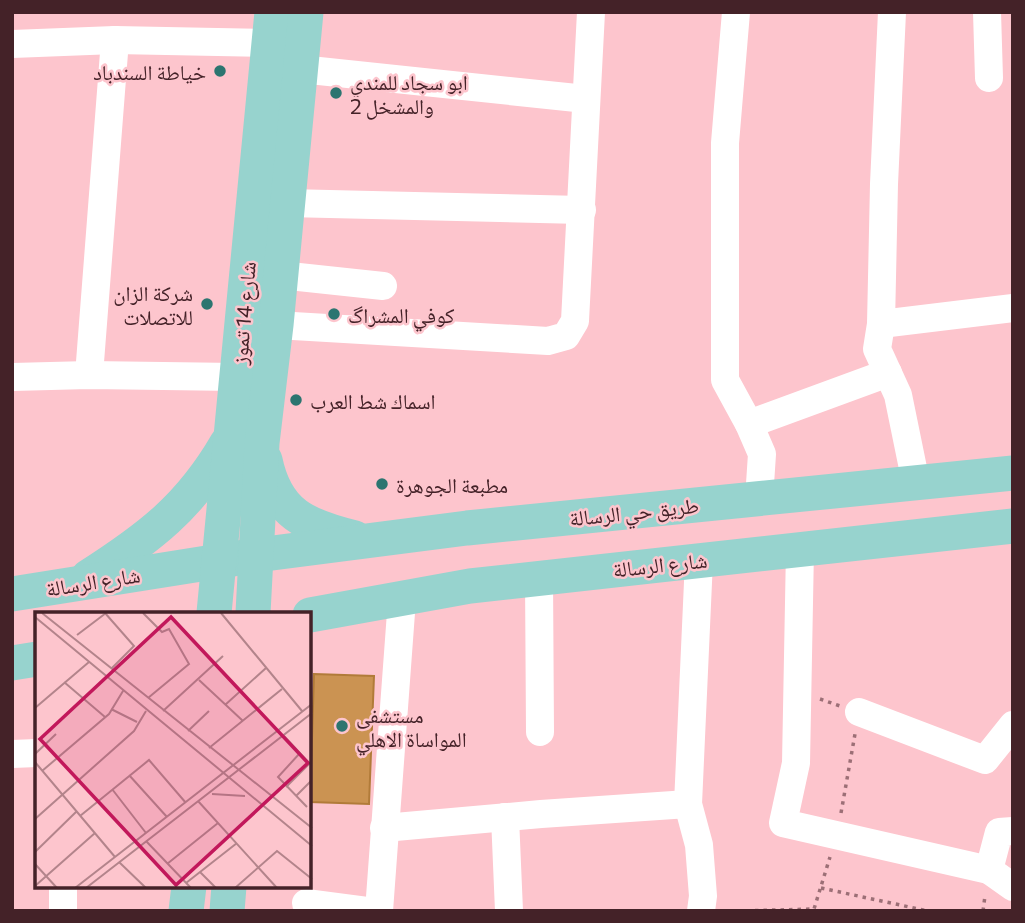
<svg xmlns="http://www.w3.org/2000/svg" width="1025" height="923" viewBox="0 0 1025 923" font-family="Commissioner,'Noto Naskh Arabic',sans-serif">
<rect width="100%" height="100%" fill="#fdc5cd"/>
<!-- building -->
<path fill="#cb9352" stroke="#b17b39" stroke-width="2" d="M314 674 374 676 369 804 310 802Z"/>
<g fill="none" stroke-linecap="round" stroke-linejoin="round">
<!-- path -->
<g stroke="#9c6f76" stroke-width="3.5" stroke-dasharray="3.5 5" stroke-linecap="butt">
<path d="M820 699 840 706"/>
<path d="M841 813 855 734"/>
<path d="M821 888 928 911"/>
<path d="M738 911 814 909 830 857"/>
<path d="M983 911 985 896"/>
</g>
<!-- minor -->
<g stroke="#fff" stroke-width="28">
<path d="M736 12 725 143V380L749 424 762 454 759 499"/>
<path d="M892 12 884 184 881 324 877 349 898 395 916 483"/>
<path d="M987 12 989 78"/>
<path d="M12 44 115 40 269 43"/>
<path d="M300 69 586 99"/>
<path d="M287 203 582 210"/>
<path d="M280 275 383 286"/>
<path d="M881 324 1013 308"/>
<path d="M276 325 548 341 566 336 575 321 591 12"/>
<path d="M89 375 115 40"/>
<path d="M12 377 89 375 237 377"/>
<path d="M749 424 888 373"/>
<path d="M800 549 796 763 783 823 989 870 999 832 1013 831"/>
<path d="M699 560 688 804 699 845 703 896 701 911"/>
<path d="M539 578 540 732"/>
<path d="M859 712 985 760 1013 725"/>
<path d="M12 754 37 753"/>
<path d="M505 817 509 911"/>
<path d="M384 828 541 814 688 804"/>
<path d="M989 870 1013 887"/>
<path d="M63 886V911"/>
<path d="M306 903 367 911"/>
<path d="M379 911 402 599"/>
</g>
<!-- major -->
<g stroke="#97d3ce" stroke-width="35">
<path d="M265 460C276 514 306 526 355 538"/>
<path d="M88 577C149 538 190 507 227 443"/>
<path d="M12 594 257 555 467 528 1013 473"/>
<path d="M214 613 272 12"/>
<path d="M253 613 262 443 276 325 306 12"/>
<path d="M310 615 470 586 1013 526"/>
<path d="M12 663 37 659"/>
<path d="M186 911 189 886"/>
<path d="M227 911 229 886"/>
</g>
</g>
<!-- markers -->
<g fill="#2c7570" stroke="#fdc5cd" stroke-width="2.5">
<circle cx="220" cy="71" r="7"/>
<circle cx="336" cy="93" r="7"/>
<circle cx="207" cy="304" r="7"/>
<circle cx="334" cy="314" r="7"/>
<circle cx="296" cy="400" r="7"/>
<circle cx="382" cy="484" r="7"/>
<circle cx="342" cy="726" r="7"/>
</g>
<g text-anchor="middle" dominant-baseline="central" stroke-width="5" stroke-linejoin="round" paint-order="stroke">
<!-- poi labels -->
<g font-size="21" fill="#442228" stroke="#fdc5cd" text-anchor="start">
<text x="206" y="71" text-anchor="end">خياطة السندباد</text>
<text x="350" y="81">ابو سجاد للمندي<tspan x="350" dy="24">والمشخل 2</tspan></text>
<text x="193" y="292" text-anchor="end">شركة الزان<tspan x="193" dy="24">للاتصلات</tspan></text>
<text x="348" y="314">كوفي المشراگ</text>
<text x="310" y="400">اسماك شط العرب</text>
<text x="396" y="484">مطبعة الجوهرة</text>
<text x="356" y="714">مستشفى<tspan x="356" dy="24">المواساة اﻻهلي</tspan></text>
</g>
<!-- street labels -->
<g font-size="21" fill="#442228" stroke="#fdc5cd">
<text transform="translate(243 313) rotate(-85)">شارع 14 تموز</text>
<text transform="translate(634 511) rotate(-6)">طريق حي الرسالة</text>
<text transform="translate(660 564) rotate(-6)">شارع الرسالة</text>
<text transform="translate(93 581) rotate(-9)">شارع الرسالة</text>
</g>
</g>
<!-- overview -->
<g transform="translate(35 612)">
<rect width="276" height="276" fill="#fdc5cd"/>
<path fill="none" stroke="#b3848b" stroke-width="2" d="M7 1 277 216M70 1 99 34 77 56M108 1 127 20 134 17 154 52 113 86M186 1 267 99M0 5 277 234M42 23 71 1M164 68 208 109M29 70 70 105M190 93 231 56M0 96 54 50M76 97 102 110M128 99 188 44M153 119 174 99M249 124 277 154M174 136 247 77M265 141 243 165 272 195M0 142 21 122M0 150 80 245M7 159 74 102 88 79M94 163 132 205M251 175 274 152M77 177 111 221M177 182 210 184M261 184 277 168M163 189 242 276M45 204 114 148 151 191M0 207 99 119 111 99M111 229 156 276M0 240 42 199M84 250 111 276M0 252 22 276M132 252 183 211M165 260 181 276M151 271 202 231M0 274 60 221M40 276 277 92M51 276 277 101M200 276 242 239 277 267"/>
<path fill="#c2185b" fill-opacity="0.15" stroke="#c2185b" stroke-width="3.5" d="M136 5 273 151 141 273 5 127Z"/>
<rect width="276" height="276" fill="none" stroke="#442228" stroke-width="3.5"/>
</g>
<!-- border -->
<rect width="1025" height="923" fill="none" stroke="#442228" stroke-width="28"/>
</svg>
